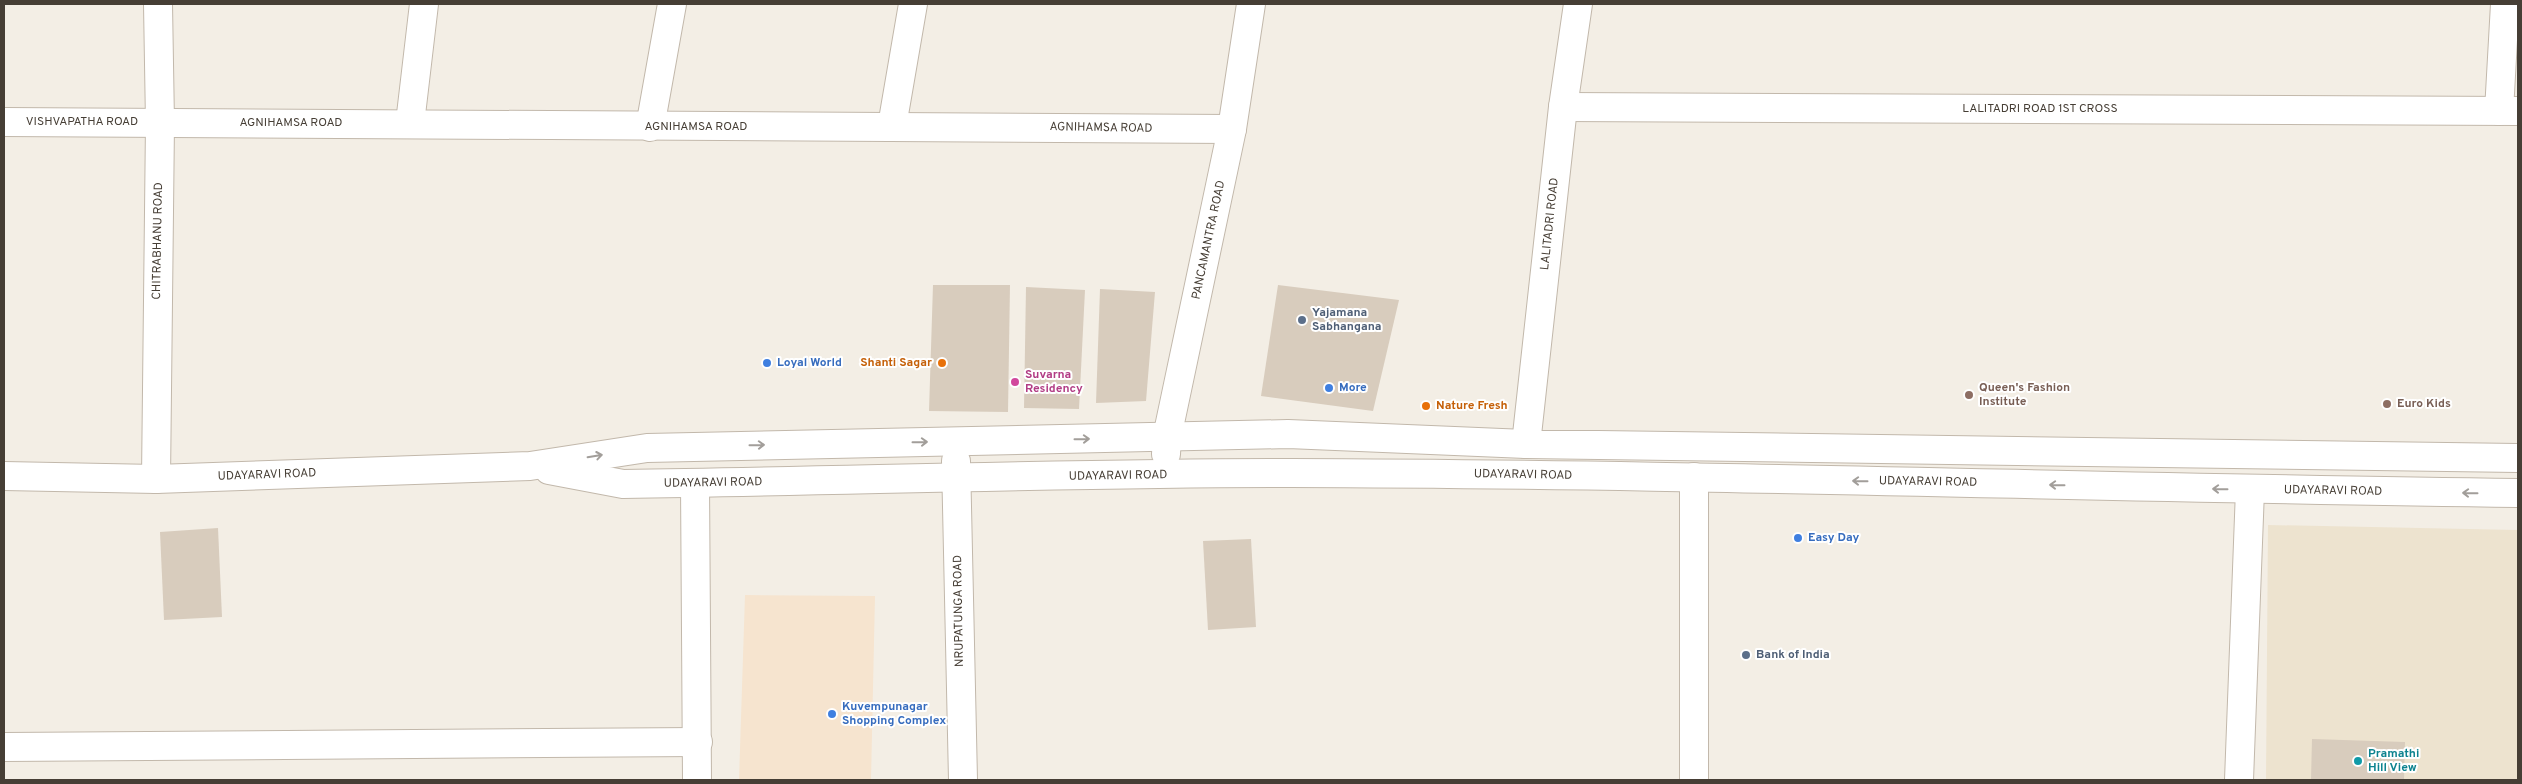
<svg xmlns="http://www.w3.org/2000/svg" width="2522" height="784" viewBox="0 0 2522 784" font-family="Overpass,sans-serif">
<rect width="100%" height="100%" fill="#f3eee5"/>
<!-- commercial -->
<path fill="#f6e4cf" d="M745 595 875 596 871 780H739Z"/>
<!-- education -->
<path fill="#ede3cf" d="M2268 525 2518 530V780H2266Z"/>
<!-- building -->
<g fill="#d8ccbd">
<path d="M933 285H1010L1008 412 929 411Z"/>
<path d="M1278 285 1399 300 1373 411 1261 396Z"/>
<path d="M1026 287 1085 290 1079 409 1024 408Z"/>
<path d="M1100 289 1155 292 1146 401 1096 403Z"/>
<path d="M218 528 222 617 164 620 160 532Z"/>
<path d="M1251 539 1256 627 1208 630 1203 541Z"/>
<path d="M2312 739 2405 742 2404 780H2311Z"/>
</g>
<g fill="none" stroke-linecap="round" stroke-linejoin="round">
<defs>
<g id="minor">
<path d="M1563 107 2518 111"/>
<path d="M2499 111 2505 4"/>
<path d="M4 122 1232 129"/>
<path d="M410 123 424 4"/>
<path d="M892 126 913 4"/>
<path d="M650 127 672 4"/>
<path d="M1526 444 1563 107 1578 4"/>
<path d="M1166 454 1167 437 1232 129 1251 4"/>
<path d="M956 461 963 780"/>
<path d="M549 470 623 484C845 481 1067 473 1290 473 1699 474 2109 488 2518 493"/>
<path d="M4 476 156 479 530 466 647 448 1288 434 1526 444 2518 458"/>
<path d="M1694 477V780"/>
<path d="M156 479 160 123 158 4"/>
<path d="M695 483 697 780"/>
<path d="M4 747 698 742"/>
<path d="M2239 780 2250 490"/>
</g>
</defs>
<!-- minor casing -->
<use href="#minor" stroke="#c2b8ab" stroke-width="30"/>
<!-- minor -->
<use href="#minor" stroke="#fff" stroke-width="28"/>
</g>
<!-- one-way arrows -->
<defs><path id="oneway-shaft" d="M-6 0H5M1.5-3L5.5 0L1.5 3" fill="none" stroke-width="1.6" stroke-linecap="round" stroke-linejoin="round" transform="scale(1.25)"/></defs>
<g stroke="#a29e9a">
<use href="#oneway-shaft" transform="translate(1082 439) rotate(-1)"/>
<use href="#oneway-shaft" transform="translate(920 442) rotate(-1)"/>
<use href="#oneway-shaft" transform="translate(757 445) rotate(-1)"/>
<use href="#oneway-shaft" transform="translate(595 456) rotate(-9)"/>
<use href="#oneway-shaft" transform="translate(1860 481) rotate(-179)"/>
<use href="#oneway-shaft" transform="translate(2057 485) rotate(-179)"/>
<use href="#oneway-shaft" transform="translate(2220 489) rotate(-179)"/>
<use href="#oneway-shaft" transform="translate(2470 493) rotate(-179)"/>
</g>
<!-- markers -->
<g fill="#5c6f8a" stroke="#fff" stroke-width="2">
<circle cx="1302" cy="320" r="5"/>
<circle cx="1746" cy="655" r="5"/>
</g>
<g fill="#3f7fe0" stroke="#fff" stroke-width="2">
<circle cx="767" cy="363" r="5"/>
<circle cx="1329" cy="388" r="5"/>
<circle cx="1798" cy="538" r="5"/>
<circle cx="832" cy="714" r="5"/>
</g>
<g fill="#e8710a" stroke="#fff" stroke-width="2">
<circle cx="942" cy="363" r="5"/>
<circle cx="1426" cy="406" r="5"/>
</g>
<circle fill="#d1479c" stroke="#fff" stroke-width="2" cx="1015" cy="382" r="5"/>
<g fill="#8d6e63" stroke="#fff" stroke-width="2">
<circle cx="1969" cy="395" r="5"/>
<circle cx="2387" cy="404" r="5"/>
</g>
<circle fill="#0f9aa8" stroke="#fff" stroke-width="2" cx="2358" cy="761" r="5"/>
<g text-anchor="middle" dominant-baseline="central" stroke-width="4" stroke-linejoin="round" paint-order="stroke">
<!-- street labels -->
<g font-size="12" fill="#463e35" stroke="#fff">
<text x="2040" y="109">LALITADRI ROAD 1ST CROSS</text>
<text x="82" y="122">VISHVAPATHA ROAD</text>
<text x="291" y="123">AGNIHAMSA ROAD</text>
<text x="696" y="127">AGNIHAMSA ROAD</text>
<text transform="translate(1101 128) rotate(1)">AGNIHAMSA ROAD</text>
<text transform="translate(1550 224) rotate(-84)">LALITADRI ROAD</text>
<text transform="translate(1209 240) rotate(-78)">PANCAMANTRA ROAD</text>
<text transform="translate(158 241) rotate(-89)">CHITRABHANU ROAD</text>
<text transform="translate(267 475) rotate(-2)">UDAYARAVI ROAD</text>
<text transform="translate(1523 475) rotate(1)">UDAYARAVI ROAD</text>
<text transform="translate(1118 476) rotate(-1)">UDAYARAVI ROAD</text>
<text transform="translate(1928 482) rotate(1)">UDAYARAVI ROAD</text>
<text transform="translate(713 483) rotate(-1)">UDAYARAVI ROAD</text>
<text transform="translate(2333 491) rotate(1)">UDAYARAVI ROAD</text>
<text transform="translate(959 611) rotate(-91)">NRUPATUNGA ROAD</text>
</g>
<!-- service labels -->
<g font-size="12" font-weight="bold" fill="#4e5e75" stroke="#fff" text-anchor="start">
<text x="1312" y="313">Yajamana<tspan x="1312" dy="14">Sabhangana</tspan></text>
<text x="1756" y="655">Bank of India</text>
</g>
<!-- shop labels -->
<g font-size="12" font-weight="bold" fill="#366cbe" stroke="#fff" text-anchor="start">
<text x="777" y="363">Loyal World</text>
<text x="1339" y="388">More</text>
<text x="1808" y="538">Easy Day</text>
<text x="842" y="707">Kuvempunagar<tspan x="842" dy="14">Shopping Complex</tspan></text>
</g>
<!-- food labels -->
<g font-size="12" font-weight="bold" fill="#c56008" stroke="#fff" text-anchor="end">
<text x="932" y="363">Shanti Sagar</text>
<text x="1436" y="406" text-anchor="start">Nature Fresh</text>
</g>
<!-- hotel labels -->
<g font-size="12" font-weight="bold" fill="#b23c85" stroke="#fff" text-anchor="start">
<text x="1025" y="375">Suvarna<tspan x="1025" dy="14">Residency</tspan></text>
</g>
<!-- education labels -->
<g font-size="12" font-weight="bold" fill="#785e54" stroke="#fff" text-anchor="start">
<text x="1979" y="388">Queen's Fashion<tspan x="1979" dy="14">Institute</tspan></text>
<text x="2397" y="404">Euro Kids</text>
</g>
<!-- culture labels -->
<g font-size="12" font-weight="bold" fill="#0d838f" stroke="#fff" text-anchor="start">
<text x="2368" y="754">Pramathi<tspan x="2368" dy="14">Hill View</tspan></text>
</g>
</g>
<!-- border -->
<rect width="2522" height="784" fill="none" stroke="#463e35" stroke-width="10"/>
</svg>
